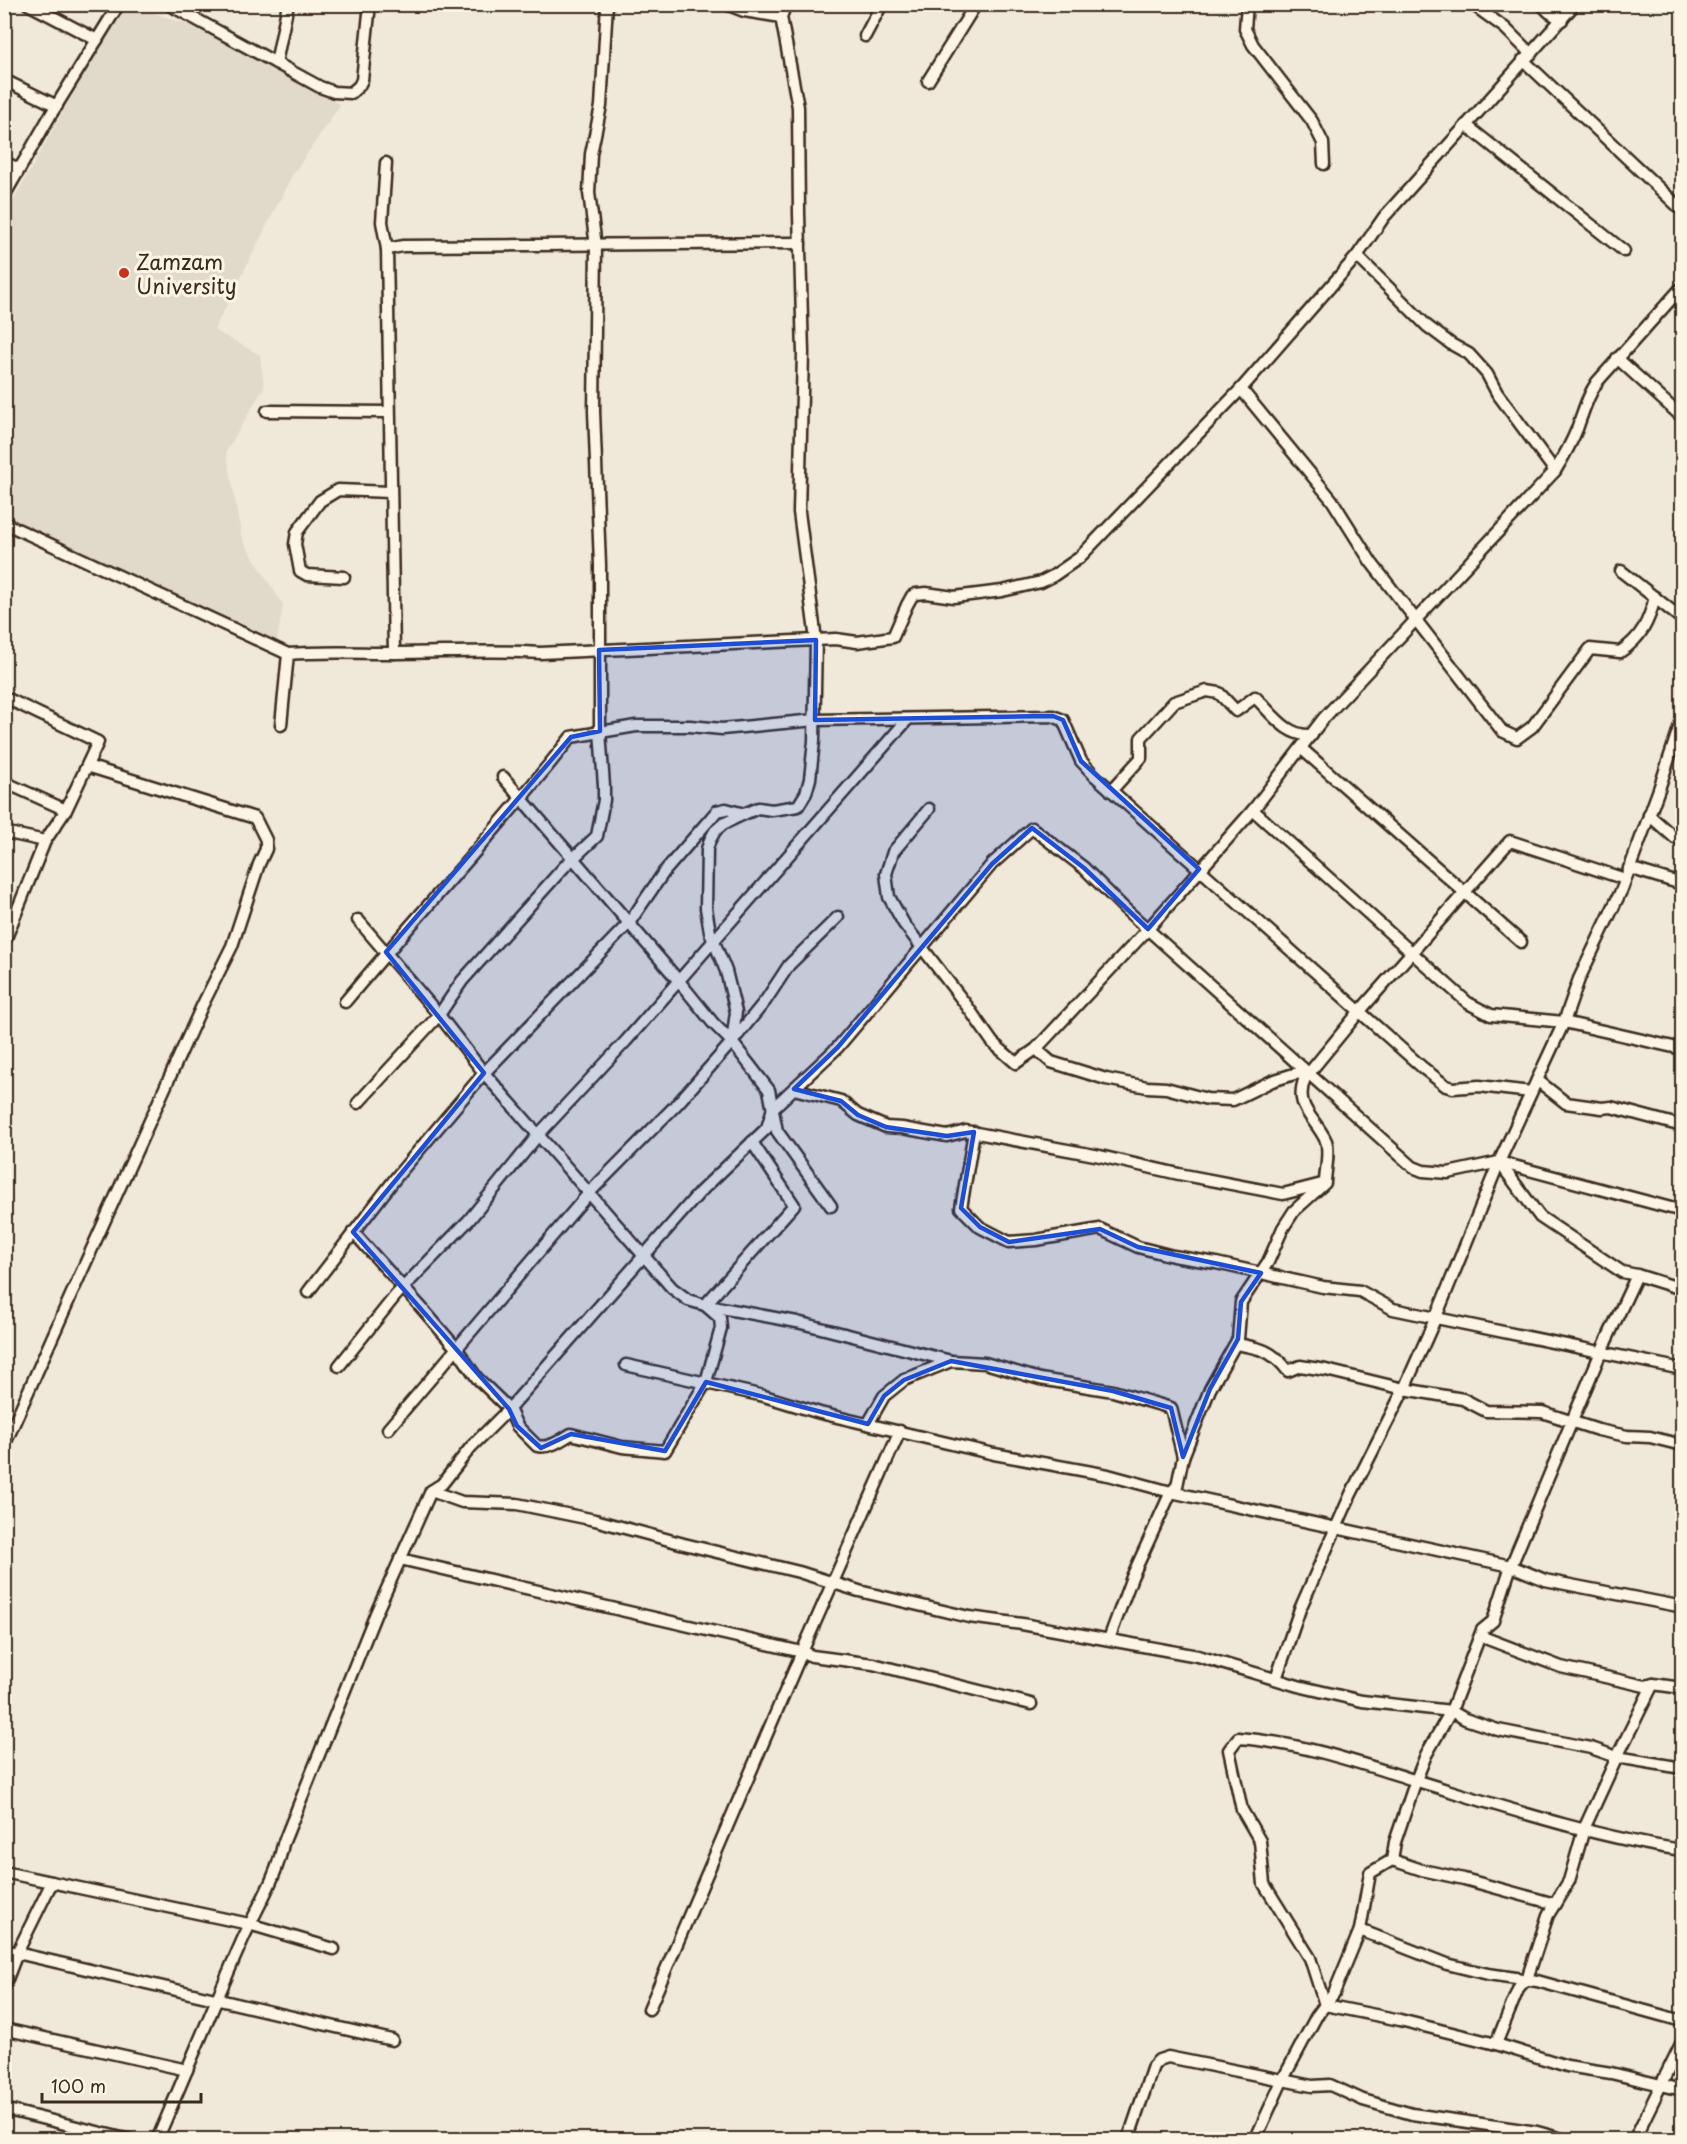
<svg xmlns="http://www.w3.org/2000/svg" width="1687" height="2144" viewBox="0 0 1687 2144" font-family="'Playpen Sans',sans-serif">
<rect width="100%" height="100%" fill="#f0e9d9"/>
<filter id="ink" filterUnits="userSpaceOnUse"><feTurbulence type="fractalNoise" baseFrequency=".0167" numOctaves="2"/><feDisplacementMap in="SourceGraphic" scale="12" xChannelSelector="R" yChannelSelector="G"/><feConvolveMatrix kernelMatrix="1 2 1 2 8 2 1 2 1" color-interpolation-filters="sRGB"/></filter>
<g filter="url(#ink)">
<!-- built -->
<path fill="#e1d9c9" d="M123 5H130L237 41 340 105 292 176 214 330 260 355 264 387 226 452 242 539 283 605 277 641 5 519V215Z"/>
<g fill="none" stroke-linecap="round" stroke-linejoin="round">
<defs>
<g id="minor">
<path d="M28 4 97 40"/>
<path d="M168 4 320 87 334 92 351 93 359 86 362 80 370 4"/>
<path d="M726 4 744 11 781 17"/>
<path d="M786 4 781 17 798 107 799 214 803 353 799 512 816 640 814 741 810 779 806 793 798 806 772 810 758 808 744 814 723 824 715 831 710 840 707 849 706 908 710 932 726 971 736 1012 732 1042 769 1090 777 1131 831 1206"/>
<path d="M1247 4 1245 29 1253 45 1312 121 1323 143 1324 164"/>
<path d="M1472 4 1505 28 1531 54"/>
<path d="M1541 4 1549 12 1562 20"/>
<path d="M865 36 882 4"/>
<path d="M1523 60 1682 210"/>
<path d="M276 63 288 4"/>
<path d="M4 80 57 106"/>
<path d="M928 81 976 4"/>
<path d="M1466 125 1624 251"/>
<path d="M4 162 19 169"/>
<path d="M386 163 382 222 387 249 403 246 800 243"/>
<path d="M4 196 50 116 119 4"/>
<path d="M387 249 394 653"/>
<path d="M1357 256 1427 326 1451 344 1469 354 1487 374 1497 393 1555 471"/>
<path d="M1617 358 1682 417"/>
<path d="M1241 389 1332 500 1371 562 1502 731 1517 738 1532 727 1590 649 1620 652C1641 638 1649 622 1655 597"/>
<path d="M267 411 389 412"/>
<path d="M4 523 288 654"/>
<path d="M1621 571 1682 619"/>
<path d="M344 577 307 575 300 571 295 544 297 532 320 501 338 490 390 492"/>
<path d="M4 697 98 742 66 810 45 841 4 943"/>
<path d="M281 725 288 654C323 651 358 653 393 653 442 653 491 649 540 653L816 640 836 639 857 642 893 637 907 605 912 596 916 594 926 593 954 597 1002 591 1041 582 1053 576 1079 558 1241 389 1357 256 1384 217 1575 4"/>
<path d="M1302 749 1521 942"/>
<path d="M503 777 678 980 713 1023 732 1042"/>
<path d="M4 782 66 810"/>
<path d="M1111 791 1141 758V738L1174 702 1207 691 1219 693 1236 711 1255 697C1272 713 1286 737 1312 735"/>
<path d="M929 809 893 852 886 874 889 897 904 924 967 1006 993 1043 1016 1063 1036 1049 1148 929 1253 810 1323 719 1555 471C1563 458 1571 444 1577 429 1583 412 1587 397 1597 382L1682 287"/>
<path d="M1253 810 1468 1003 1491 1015 1564 1022 1682 1049"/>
<path d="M1649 815 1675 838 1682 841"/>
<path d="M4 832 45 841"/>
<path d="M1629 868 1682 884"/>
<path d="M358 920 439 1015 484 1073 672 1288 688 1300 705 1305 794 1205 752 1142"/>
<path d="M345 1002C419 913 499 829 571 737L636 726H690L722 729 815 720 1053 716 1063 720 1081 761 1095 776 1423 1068 1446 1086 1453 1088 1479 1086 1531 1092"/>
<path d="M1036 1049 1051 1062 1106 1079 1147 1087 1166 1088 1207 1099 1233 1100 1272 1081 1294 1074 1309 1073"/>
<path d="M1537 1080 1566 1103 1602 1108 1611 1107 1682 1126"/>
<path d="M794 1089 841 1101 858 1115 886 1127 902 1128 947 1136 966 1131 1100 1156 1179 1174 1283 1194 1322 1184"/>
<path d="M358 1103 439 1015 462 981 564 867 597 836 604 800V786L600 731V565L594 411 596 246 589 193 591 154 601 106 607 4"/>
<path d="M974 1132 961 1208 980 1227 1009 1242 1036 1240 1100 1229 1138 1247 1173 1256 1216 1263 1323 1287 1360 1291 1393 1309 1682 1369"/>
<path d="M353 1232 419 1305 457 1349 477 1378 509 1409 517 1426 537 1446C549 1449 561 1440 571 1434L622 1447 665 1451 706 1382 721 1328 720 1318 705 1305 797 1322 951 1361"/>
<path d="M1637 1275 1682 1289"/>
<path d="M308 1292 398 1175 484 1073 629 923 664 872 717 811 726 809 744 814"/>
<path d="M1236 1344C1260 1348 1272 1350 1288 1371L1300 1366 1326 1370 1404 1389 1463 1399 1486 1411 1542 1412 1598 1430 1627 1436 1650 1437 1682 1445"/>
<path d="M626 1365 764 1396 820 1413 994 1454 1108 1475 1171 1492 1511 1566 1545 1580 1678 1606 1682 1605"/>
<path d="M339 1366 396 1295 469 1220 539 1134 626 1041 908 719"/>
<path d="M868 1424 884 1396 904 1380 951 1361 985 1363 1040 1379 1113 1391 1171 1408 1183 1457"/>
<path d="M388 1429 589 1193 678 1103 732 1042 766 1000 789 965 838 917"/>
<path d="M900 1431 802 1652 812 1656 873 1664 1031 1704"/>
<path d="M4 1446 76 1284 202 1006 232 946 259 864 266 849V840L255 818 87 766"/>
<path d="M431 1491 462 1502 517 1504 595 1520 684 1544 799 1572 859 1591 969 1617 1022 1624 1198 1656 1298 1686 1362 1701 1451 1711 1465 1719 1498 1730 1591 1748 1617 1757 1682 1768"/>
<path d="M400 1559 802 1652 649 2009"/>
<path d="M1480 1636 1561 1667 1645 1686 1653 1684 1682 1688"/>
<path d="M1109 1639 1132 1577 1171 1492 1177 1486 1183 1457 1210 1389 1238 1339 1241 1302 1268 1262 1283 1228 1294 1211 1325 1183C1325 1172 1330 1152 1326 1141 1315 1117 1293 1107 1305 1078L1359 1012 1510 841 1625 879"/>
<path d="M1276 1679 1300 1609 1351 1494 1404 1389 1436 1317 1499 1162 1564 1022 1579 979 1622 889 1659 789 1682 719"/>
<path d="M1682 1850C1594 1837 1500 1806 1414 1780 1356 1762 1298 1742 1238 1738L1229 1750 1242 1810 1260 1841 1264 1884 1310 1958 1325 2005 1400 2020 1496 2044 1567 2066 1611 2073 1682 2090"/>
<path d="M1392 1860 1422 1870 1464 1879 1555 1904"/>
<path d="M4 1872 249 1924 334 1949"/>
<path d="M1360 1930 1447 1964 1488 1974 1537 1981 1682 2021"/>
<path d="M4 1950 392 2040"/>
<path d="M4 1987 17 1953 52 1882"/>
<path d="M4 2029 187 2070"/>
<path d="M1496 2044 1519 1987 1527 1979 1548 1915 1569 1881 1584 1829 1617 1757 1653 1684"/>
<path d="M4 2109 130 2140"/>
<path d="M157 2140C186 2073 213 2007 242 1941 256 1909 277 1878 283 1844L376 1613 431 1491 442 1484 471 1447 509 1409 700 1192 767 1128 773 1108 838 1047 992 864 1032 828 1084 868 1124 908 1413 1167 1423 1171 1448 1173 1499 1162 1682 1211"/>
<path d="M1128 2140 1153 2066 1159 2060 1168 2057 1312 2086 1330 2085 1363 2100 1412 2114 1537 2132 1566 2140"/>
<path d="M1255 2140 1282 2081 1316 2017 1334 1993 1360 1930 1370 1873 1392 1860 1395 1842 1416 1780 1426 1755 1451 1711 1482 1630 1493 1621 1511 1566 1601 1352 1637 1275 1622 1272 1540 1217 1499 1162"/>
<path d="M1634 2140 1682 2042"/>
</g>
</defs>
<!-- minor casing -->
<use href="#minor" stroke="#3b2a1e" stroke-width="15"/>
<!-- minor -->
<use href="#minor" stroke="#fcf5e5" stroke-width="10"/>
</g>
</g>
<!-- marked area -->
<path fill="#1d4ed8" fill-opacity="0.2" stroke="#1d4ed8" stroke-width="4.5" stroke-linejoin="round" d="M816 640 815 720 1053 716 1063 720 1081 761 1199 869 1148 929 1084 868 1032 828 992 864 838 1047 794 1089 841 1101 858 1115 886 1127 947 1136 974 1132 961 1208 980 1227 1009 1242 1100 1229 1138 1247 1261 1273 1241 1302 1238 1339 1210 1389 1183 1457 1171 1408 1113 1391 951 1361 904 1380 884 1396 868 1424 706 1382 665 1451 571 1434 541 1448 517 1426 509 1409 353 1232 484 1073 386 952 571 737 600 731 599 650Z"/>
<!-- markers -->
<circle fill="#c8321e" stroke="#fcf5e5" stroke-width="2" cx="124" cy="273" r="6"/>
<g text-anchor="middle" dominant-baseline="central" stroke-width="6" stroke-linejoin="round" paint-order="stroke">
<!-- poi labels -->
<g font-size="21" fill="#3b2a1e" stroke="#fcf5e5" text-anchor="start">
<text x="136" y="261">Zamzam<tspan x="136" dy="24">University</tspan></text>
</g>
</g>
<!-- margin -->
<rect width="1687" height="2144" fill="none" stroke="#fcf5e5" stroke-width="24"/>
<rect x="12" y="12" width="1663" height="2120" fill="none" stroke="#3b2a1e" stroke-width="2" filter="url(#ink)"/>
<!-- scale -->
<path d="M42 2093v9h159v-9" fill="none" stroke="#3b2a1e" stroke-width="3"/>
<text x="51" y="2093" font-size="18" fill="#3b2a1e" stroke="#fcf5e5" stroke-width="4.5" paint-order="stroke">100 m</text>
</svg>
